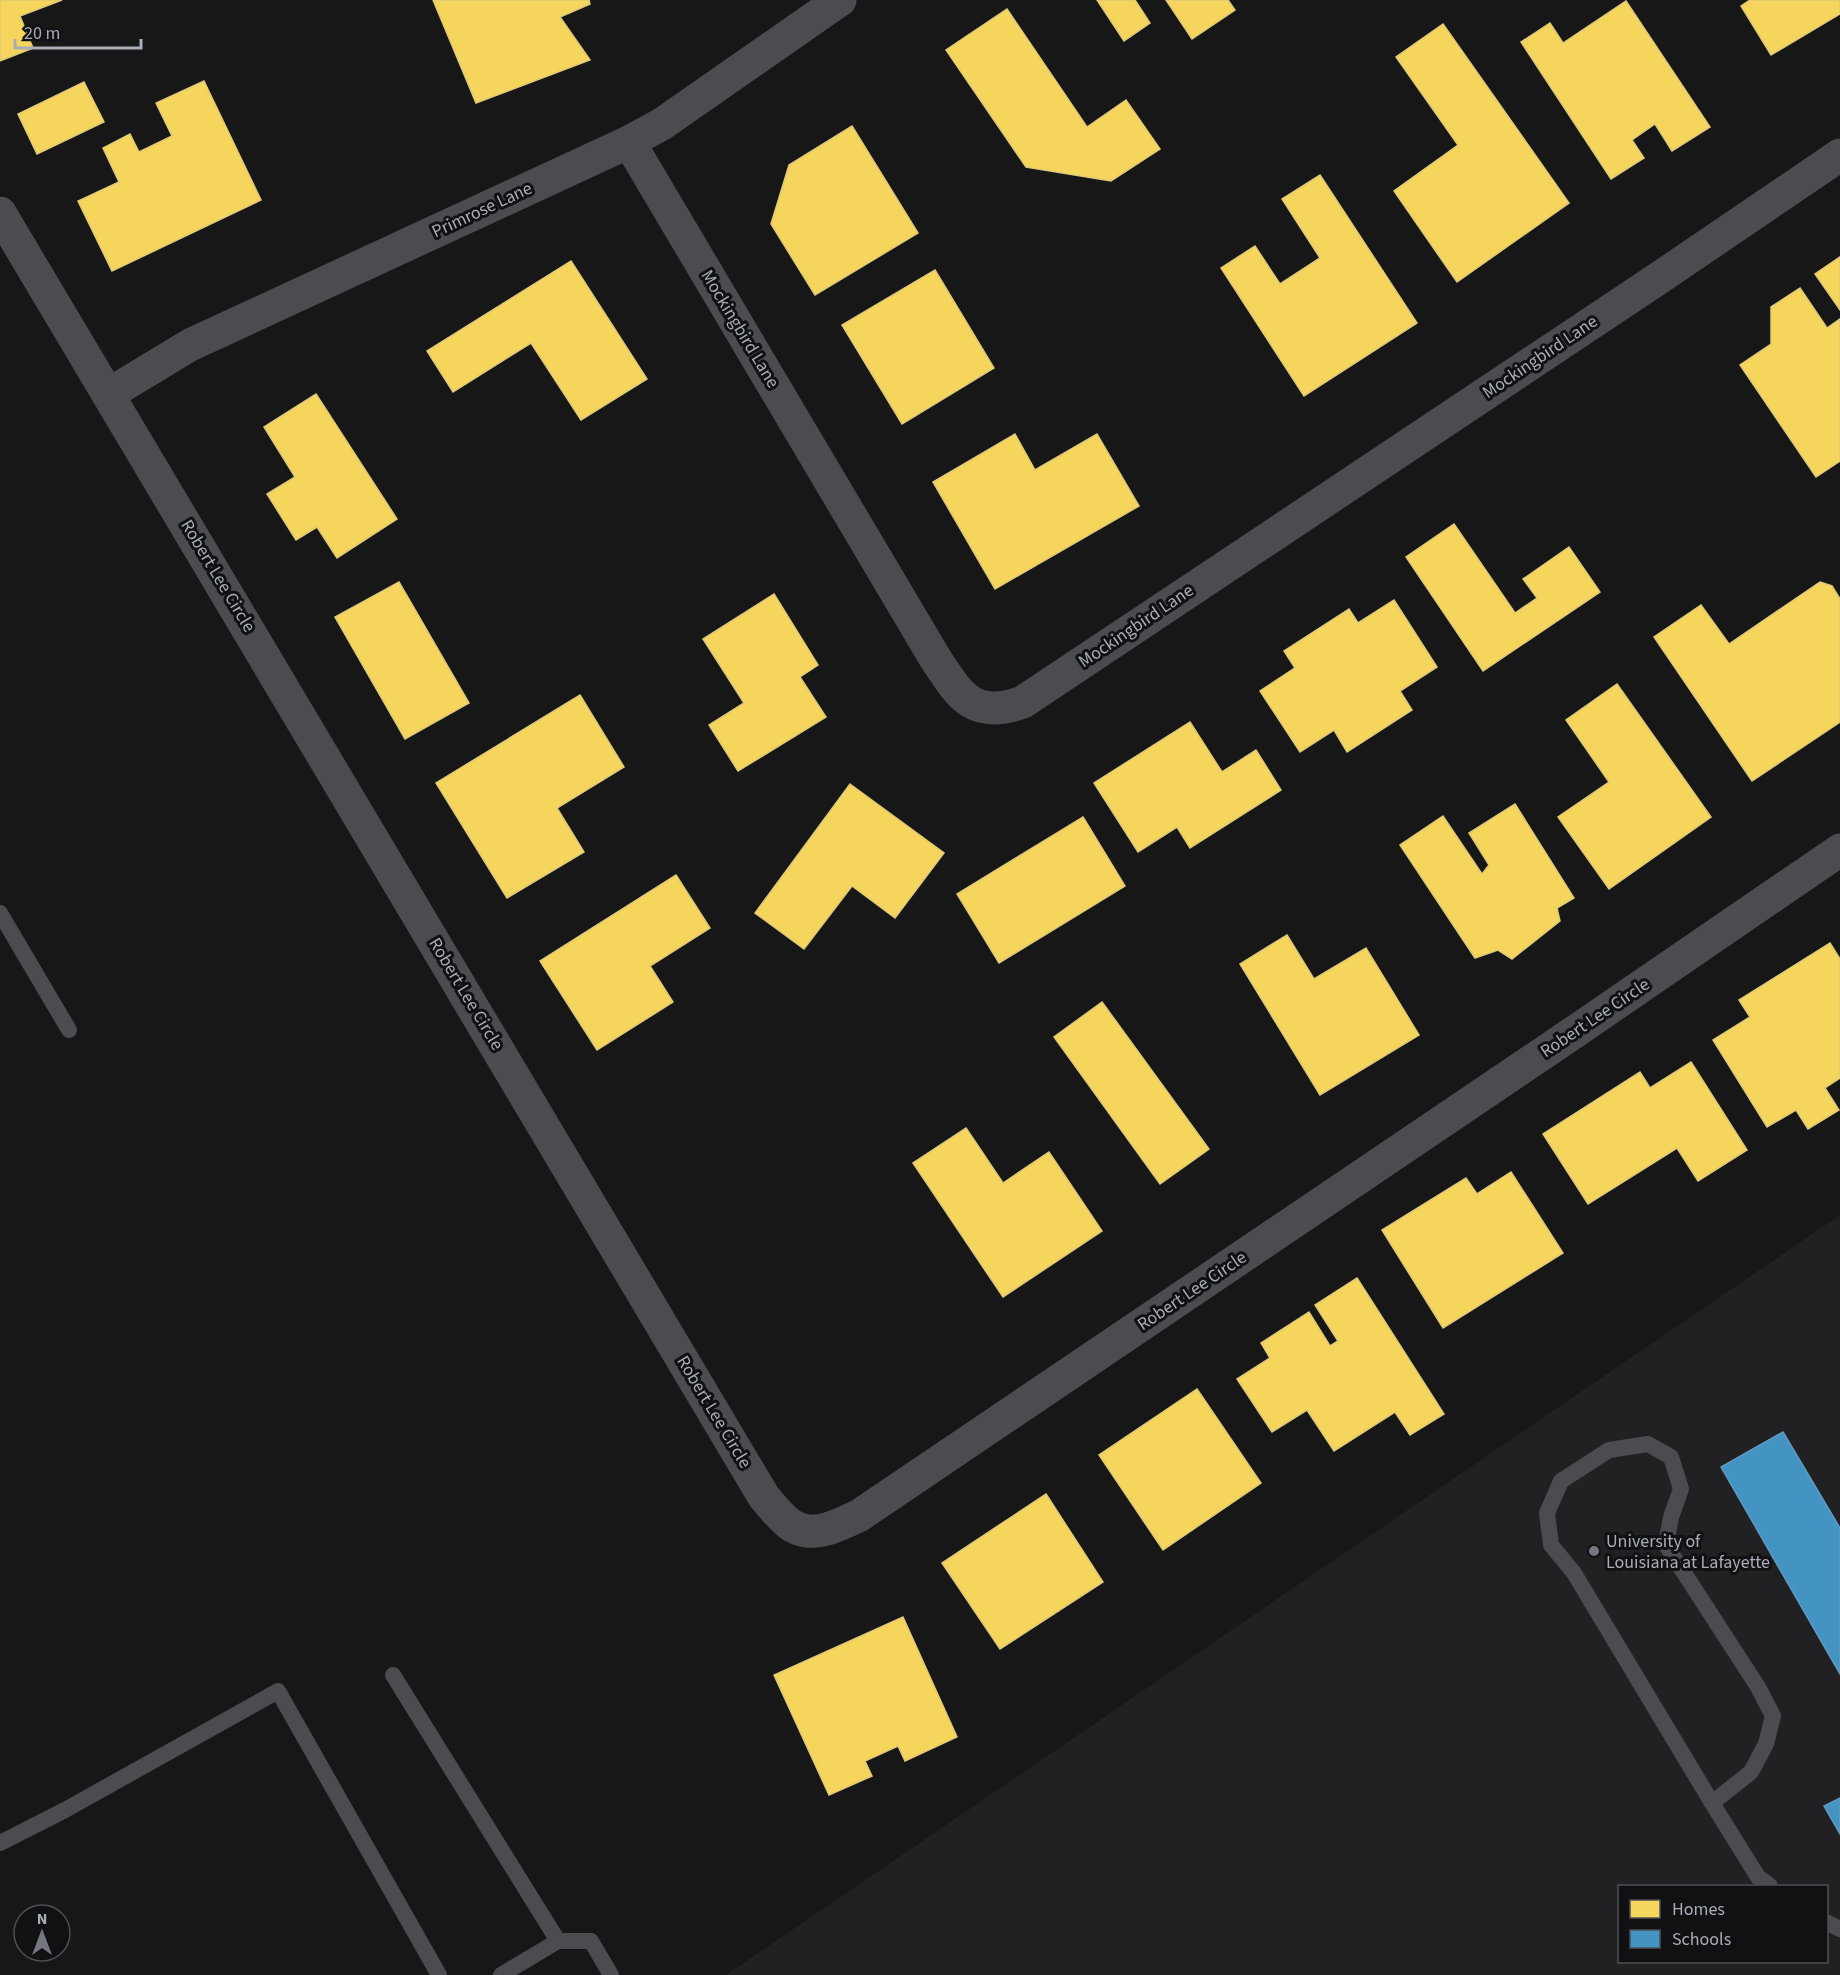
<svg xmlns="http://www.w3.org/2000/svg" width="1840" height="1975" viewBox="0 0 1840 1975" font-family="'Source Sans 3',sans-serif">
<rect width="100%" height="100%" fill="#171717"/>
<!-- built -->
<path fill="#212123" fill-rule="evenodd" d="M1840 1215V1975H726ZM1620 1886H1826V1962H1620Z"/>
<!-- homes -->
<g fill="#f6d55c" stroke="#dfc978" stroke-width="1.5">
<path d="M0 0H62L20 16 33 48 0 61Z"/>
<path d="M433 0H589L590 4 560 17 590 60 476 103Z"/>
<path d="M1097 0H1135L1150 23 1124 41Z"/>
<path d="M1166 0H1228L1235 10 1192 39Z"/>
<path d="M1750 0H1840V14L1771 55 1741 6Z"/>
<path d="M1626 1 1710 127 1672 151 1655 124 1632 140 1644 158 1611 179 1521 42 1550 23 1563 43Z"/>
<path d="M1007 9 1087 127 1126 100 1160 149 1111 181 1026 167 946 50Z"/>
<path d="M1443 24 1569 203 1457 282 1394 191 1458 145 1396 57Z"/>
<path d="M204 81 261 200 112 271 78 201 119 182 103 148 130 134 139 152 172 136 156 103Z"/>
<path d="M84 82 104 122 37 154 18 114Z"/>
<path d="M852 126 918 233 815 295 771 224 789 165Z"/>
<path d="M1320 175 1417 323 1304 396 1221 268 1255 246 1280 284 1320 258 1282 199Z"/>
<path d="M1840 257V310L1815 274Z"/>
<path d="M571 261 647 379 581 420 531 343 453 392 427 351Z"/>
<path d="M935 270 994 368 902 424 842 325Z"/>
<path d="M1800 288 1827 328 1840 319V461L1816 477 1740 365 1771 344V307Z"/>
<path d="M316 394 397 519 337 558 317 527 296 540 267 494 295 477 264 427Z"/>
<path d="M1015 434 1035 470 1097 434 1139 506 995 589 933 482Z"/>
<path d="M1454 524 1515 613 1537 598 1523 579 1569 547 1600 592 1483 671 1406 557Z"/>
<path d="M399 582 469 703 405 739 335 617Z"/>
<path d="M1820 582 1832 586 1840 599V722L1752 781 1654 637 1701 605 1729 644Z"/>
<path d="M774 594 818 665 800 677 826 717 738 771 709 725 744 703 703 639Z"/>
<path d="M1394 600 1437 667 1400 691 1412 710 1347 752 1334 730 1300 752 1260 691 1295 668 1284 651 1349 609 1358 623Z"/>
<path d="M1617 684 1711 817 1609 889 1558 817 1609 782 1566 720Z"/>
<path d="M580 695 624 767 557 808 584 852 507 898 436 783Z"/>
<path d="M1190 722 1222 772 1256 750 1281 790 1190 848 1177 827 1138 852 1094 783Z"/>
<path d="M850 784 944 853 895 918 852 886 804 949 755 913Z"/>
<path d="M1515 804 1574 898 1557 908 1560 921 1512 959 1498 950 1475 958 1400 845 1443 816 1482 874 1489 865 1469 833Z"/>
<path d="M1083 817 1125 886 999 963 957 894Z"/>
<path d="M676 875 710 928 650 966 673 1002 597 1050 540 961Z"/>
<path d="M1287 935 1314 979 1366 948 1419 1035 1320 1095 1240 964Z"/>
<path d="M1830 943 1840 959V1078L1825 1088 1839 1110 1808 1129 1796 1110 1767 1127 1713 1040 1750 1017 1739 1000Z"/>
<path d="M1102 1002 1209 1149 1160 1184 1054 1037Z"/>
<path d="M1691 1062 1747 1150 1698 1181 1677 1148 1588 1204 1543 1134 1640 1072 1650 1088Z"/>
<path d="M966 1128 1003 1183 1049 1152 1102 1231 1003 1297 913 1163Z"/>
<path d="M1511 1172 1563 1253 1443 1328 1382 1230 1466 1178 1477 1194Z"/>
<path d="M1357 1278 1444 1414 1410 1435 1395 1412 1334 1451 1307 1410 1272 1432 1237 1379 1270 1358 1261 1343 1309 1312 1330 1346 1338 1341 1315 1305Z"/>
<path d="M1197 1389 1261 1483 1163 1550 1099 1455Z"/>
<path d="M1046 1494 1103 1582 1000 1649 942 1563Z"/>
<path d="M903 1617 957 1737 905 1761 898 1746 865 1761 872 1776 829 1795 774 1675Z"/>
</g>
<!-- schools -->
<g fill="#4393c3" stroke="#619bc0" stroke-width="1.5">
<path d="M1783 1432 1840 1528V1674L1721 1467Z"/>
<path d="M1840 1798V1834L1824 1806Z"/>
</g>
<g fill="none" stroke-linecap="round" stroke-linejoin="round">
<!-- lane -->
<g stroke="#4b4c50" stroke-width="16">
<path d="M0 913 69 1030"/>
<path d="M393 1675 558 1941"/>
<path d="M1712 1803 1751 1772 1766 1744 1773 1716 1758 1687 1666 1545 1671 1517 1681 1489 1671 1457 1648 1444 1609 1450 1561 1481 1547 1513 1551 1545 1574 1573 1712 1803 1758 1877 1770 1886"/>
<path d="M0 1843 65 1810 278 1691 439 1975"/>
<path d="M1826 1922 1840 1929"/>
<path d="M501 1975 558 1941H591L611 1975"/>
</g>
<!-- street -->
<g stroke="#4b4c50" stroke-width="33">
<path d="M629 142 935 658C960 696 973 720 1023 702L1656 280 1840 155"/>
<path d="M0 213 764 1497C771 1505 778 1514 786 1521 809 1542 837 1526 860 1515L1570 1035 1840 850"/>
<path d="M109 394 190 345 629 142 662 124 840 0"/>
</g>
</g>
<!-- markers -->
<circle fill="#757880" stroke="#111113" stroke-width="2" cx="1594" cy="1551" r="6"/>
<g text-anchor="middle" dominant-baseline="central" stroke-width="6" stroke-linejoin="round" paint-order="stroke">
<!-- street labels -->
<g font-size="18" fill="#a8adb8" stroke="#111113">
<text transform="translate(482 210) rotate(-25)">Primrose Lane</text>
<text transform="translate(740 329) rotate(59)">Mockingbird Lane</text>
<text transform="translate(1540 357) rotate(-34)">Mockingbird Lane</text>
<text transform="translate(218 576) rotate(59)">Robert Lee Circle</text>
<text transform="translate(1136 626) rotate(-34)">Mockingbird Lane</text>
<text transform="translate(466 994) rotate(59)">Robert Lee Circle</text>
<text transform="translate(1595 1018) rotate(-34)">Robert Lee Circle</text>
<text transform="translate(1192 1291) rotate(-34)">Robert Lee Circle</text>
<text transform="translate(714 1412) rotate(59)">Robert Lee Circle</text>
</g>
<!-- poi labels -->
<g font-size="18" fill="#a8adb8" stroke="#111113" text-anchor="start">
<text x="1606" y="1541">University of<tspan x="1606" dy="21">Louisiana at Lafayette</tspan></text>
</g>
</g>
<!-- legend -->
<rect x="1618" y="1885" width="210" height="78" fill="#111113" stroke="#4d4f55" stroke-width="1.5"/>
<rect x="1630" y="1900" width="30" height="18" fill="#f6d55c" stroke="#4d4f55" stroke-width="1.5"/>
<text x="1672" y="1915" font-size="18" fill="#a8adb8">Homes</text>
<rect x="1630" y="1930" width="30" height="18" fill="#4393c3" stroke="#4d4f55" stroke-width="1.5"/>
<text x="1672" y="1945" font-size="18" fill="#a8adb8">Schools</text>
<!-- north arrow -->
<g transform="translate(42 1933)"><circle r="28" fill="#111113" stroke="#4d4f55" stroke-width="1.5"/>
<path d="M0-4.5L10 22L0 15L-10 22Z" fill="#757880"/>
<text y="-9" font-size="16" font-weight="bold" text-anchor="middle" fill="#a8adb8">N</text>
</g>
<!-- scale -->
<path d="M15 39v9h126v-9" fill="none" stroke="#a8adb8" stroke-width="3"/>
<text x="24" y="39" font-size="18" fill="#a8adb8" stroke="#111113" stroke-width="4.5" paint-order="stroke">20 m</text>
</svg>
